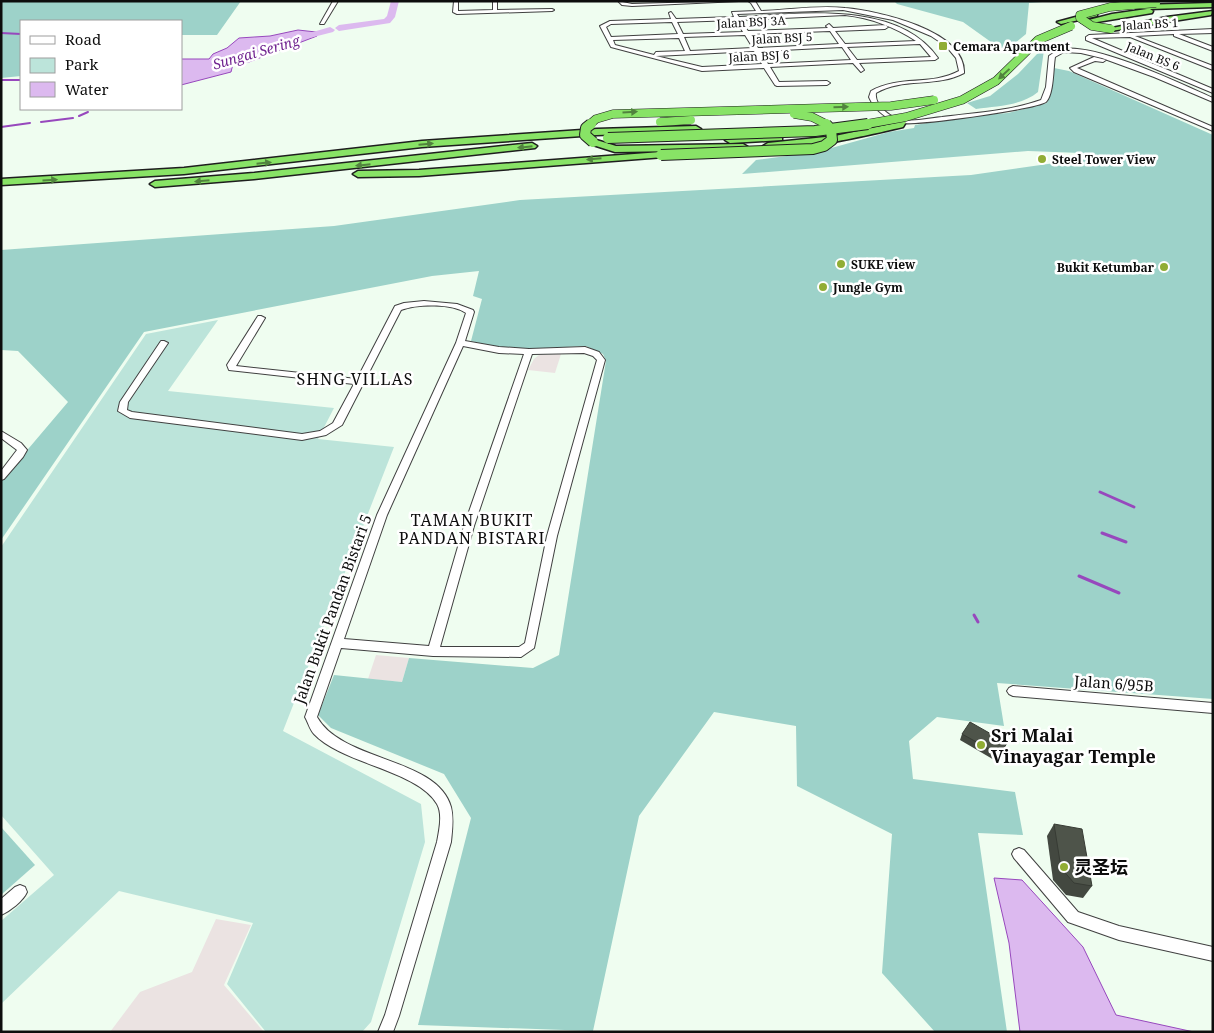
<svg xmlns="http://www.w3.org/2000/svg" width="1214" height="1033" viewBox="0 0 1214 1033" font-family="'Noto Serif','Noto Sans SC',serif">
<rect width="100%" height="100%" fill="#effdf0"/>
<!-- industrial -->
<g fill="#ebe3e2">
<path d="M561 354 555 373 528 370 534 359 539 355Z"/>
<path d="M376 655 409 658 402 682 368 679Z"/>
<path d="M216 919 251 925 224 985 264 1032H110L140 992 192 972Z"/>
</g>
<!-- green -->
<path fill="#bce4da" d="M218 320 168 391 334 408 318 439 394 447 283 731 421 804 425 842 371 1022 362 1032H266L227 984 253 923 119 891 1 1004V921L54 875 1 815V547L146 334Z"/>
<!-- forest -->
<g fill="#9dd2c9">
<path d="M1 1H241L217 35H181V21H21V76L1 78Z"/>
<path d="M1056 1 1029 3 1026 34 1008 49 998 47 963 22 897 4 895 2Z"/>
<path d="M1044 50 1038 92C1021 106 997 106 976 109L967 103 990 96 1018 74 1037 54Z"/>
<path d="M1054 68 1069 71 1213 135V699L997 683 1004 726 937 717 909 741 913 779 1015 792 1023 835 978 833 1007 1032H935L882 973 892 834 797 786 796 726 714 712 639 816 593 1031 418 1025 471 818 444 774 331 728 318 715 334 675 402 682 409 658 533 668 559 655 606 361 603 354 586 346 528 349 500 348 471 341 482 299 473 296 479 271 432 276 144 332 1 540V481L68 402 18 351 1 350V250L334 226 520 200 971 175 1083 159 1081 153 1028 151 742 174 756 160 817 152 889 132 914 128 915 125 969 116 1008 113 1047 103Z"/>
<path d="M1 827 35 865 1 895Z"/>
</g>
<!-- water -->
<g fill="#dcb9ef" stroke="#9748bd">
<path d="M298 30 316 32 317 36 249 62 233 64 231 72 181 85V59H209L213 54 227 48 239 38 270 36Z"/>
<path d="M994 878 1022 880 1083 947 1116 1015 1194 1032H1020L1009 943Z"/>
</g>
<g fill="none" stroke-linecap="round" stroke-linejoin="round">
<!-- stream-far1 -->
<g stroke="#9748bd" stroke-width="2">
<path d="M1 33 21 34"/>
<path d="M1 80H21"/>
<path d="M79 116 88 112"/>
<path d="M41 122 73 118"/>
<path d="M1 127 30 123"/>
</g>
<!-- stream -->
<g stroke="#9748bd" stroke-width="3">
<path d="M1100 492 1134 507"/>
<path d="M1102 533 1126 542"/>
<path d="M1079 576 1119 593"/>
<path d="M974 615 978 622"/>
</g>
<!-- river -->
<g fill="#dcb9ef" fill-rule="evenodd">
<path d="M391 1H399L395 17 390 23 339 31 335 28 339 25 384 19 387 16Z"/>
<path d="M330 27 335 30 333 32 294 42 289 39Z"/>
</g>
<defs>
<g id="minor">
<path d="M333 1H338L324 24H320Z"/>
<path d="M454 1H458V11L493 10V1H497V10L552 9 554 10 552 11 457 14 453 12Z"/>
<path d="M618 1 632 4 739 1 632 6 622 5Z"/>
<path d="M748 1H755L761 11C787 10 819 5 845 8 878 11 966 30 964 73 936 88 903 77 876 93 874 106 892 119 904 120 916 122 930 118 942 117 974 113 1010 111 1041 100L1046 87 1049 56C1053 53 1058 50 1063 49 1098 44 1179 83 1213 98V102L1154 77 1102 58 1081 53 1064 52 1055 57C1053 68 1054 94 1046 102 1036 109 915 126 901 123 888 121 874 109 869 97L871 91C899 75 931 86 959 71L956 58 946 46 931 36 893 20 843 10 737 14 739 17C801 14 897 0 938 58L935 60 859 63 864 70 861 72 853 63 770 67 779 82 827 81 830 83 827 85 777 86 775 85 764 68 702 71 611 47 600 26 610 21 671 19 669 13 671 12 676 19 734 17 732 12 756 11 751 3ZM845 15C871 18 895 27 916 41L845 44 835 31 885 29 888 27 885 25 833 28 829 24 826 26 828 28 748 31 740 20ZM736 20 743 32 683 34 677 22ZM672 22 678 34 611 37 606 27 611 24ZM830 31 839 44 758 48 750 34ZM745 35 753 48 690 51 684 37ZM679 38 685 51 656 52 654 55 615 45 613 40ZM920 44 931 57 857 60 847 47ZM842 47 851 60 768 64 760 51ZM754 51 762 64 702 67 656 56Z"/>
<path d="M1213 29V33L1179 34 1213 47V51L1174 36V34L1135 36 1213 66V70L1130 37 1092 38 1213 89V93L1086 40V37L1089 35Z"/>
<path d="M1094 57 1106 60 1103 62 1095 61 1077 68 1213 127V131L1074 72 1070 68Z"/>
<path d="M424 301 457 304 473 310 474 312 465 341 499 347 529 349 585 347 599 352 605 360 557 536 534 648 521 657 433 656 341 648 317 717C342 762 437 757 451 807 454 819 452 831 451 842L399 1016 393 1032H378L385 1015 437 842C439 831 443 814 437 804 417 770 342 764 314 734 310 730 308 722 305 717L377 515 456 343 466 313C452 303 417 304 401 310L342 425 326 435 302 440 130 418 118 411 120 402 161 341H164L168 343 128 402 127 410 132 412 302 434 320 431 333 423 354 384 229 370 227 365 258 316H261L265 318 236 366 357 379 395 306 404 303ZM463 346 499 353 524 354 464 526 429 646 344 639 387 515ZM584 353 593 356 597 360 547 536 525 643 519 647H440L474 526 532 354Z"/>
<path d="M1 431 21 443 27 450 23 457 4 479 1 480V471L17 450 1 438Z"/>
<path d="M1013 686 1213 703V713L1013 696 1009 694 1007 691 1009 688Z"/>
<path d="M1019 848 1024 850 1078 912 1119 926 1213 947V961L1119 940 1068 922 1014 858 1012 854 1014 850Z"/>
<path d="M20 885 25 887 27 892C23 901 10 911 1 915V899L15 887Z"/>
</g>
<g id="highway">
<path d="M1213 3V7L1150 9 1153 11 1152 13 1085 24 1081 22 1112 14 1147 9H1136L1135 7 1139 5Z"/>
<path d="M1213 11 1211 15 1111 31 1107 29 1167 17Z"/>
<path d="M1094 12H1097V16L1061 24 1057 22Z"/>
<path d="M901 119 906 122 903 127C882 132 777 157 763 146L768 143 835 136 896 123Z"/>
<path d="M696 126 701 129 699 131 597 135 422 147 184 174 1 185V179L184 168 422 141 597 129Z"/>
<path d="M779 135 782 136V140L730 143 725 140 730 137Z"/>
<path d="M593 139 616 146 743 144 748 147 743 150 615 152 590 144 588 142Z"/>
<path d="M532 143 537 146 535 148 254 179 155 187 150 184 155 181 254 173Z"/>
<path d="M661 152 666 155 664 157 419 176 358 177 353 174 358 171 419 170Z"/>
</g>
</defs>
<!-- minor casing -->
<use href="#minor" stroke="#404040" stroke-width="2"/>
<!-- highway casing -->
<use href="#highway" stroke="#1e1e1e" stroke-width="3"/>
<!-- minor -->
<use href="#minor" fill="#fff" fill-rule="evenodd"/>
<!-- highway -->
<use href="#highway" fill="#88e366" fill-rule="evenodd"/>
<defs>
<g id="highway-bridge-far1">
<path d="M1111 29 1092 26 1080 18V15L1110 7 1156 3"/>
<path d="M794 114 812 117 828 125"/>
<path d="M660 122 691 120"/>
<path d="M589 125 596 119 613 114 891 106 934 100"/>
<path d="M861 125 906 117 962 100 996 81 1038 40 1071 26"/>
</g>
<g id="highway-bridge">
<path d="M591 124 586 128 585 135 593 142"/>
<path d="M608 138 815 131 868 124"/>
<path d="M661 155 813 149 824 146 832 140 831 130 826 124"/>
</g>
</defs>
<!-- highway-bridge-far1 casing -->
<use href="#highway-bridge-far1" stroke="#1e1e1e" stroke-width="9" stroke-linecap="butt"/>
<!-- highway-bridge casing -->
<use href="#highway-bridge" stroke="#1e1e1e" stroke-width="12" stroke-linecap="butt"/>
<!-- highway-bridge-far1 -->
<use href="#highway-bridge-far1" stroke="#88e366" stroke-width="8"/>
<!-- highway-bridge -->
<use href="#highway-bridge" stroke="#88e366" stroke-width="10"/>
</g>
<!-- wall -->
<g fill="#434840">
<path d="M962 734 1007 743 996 761 960 740Z"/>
<path d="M1054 824 1092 886 1083 898 1066 895 1053 880 1047 836Z"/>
</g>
<!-- building -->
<g fill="#4e544a" stroke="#373b34">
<path d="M970 722 1007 743 1000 755 962 734Z"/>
<path d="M1054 824 1082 829 1092 886 1074 883 1061 868Z"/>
</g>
<!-- one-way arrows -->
<defs><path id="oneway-solid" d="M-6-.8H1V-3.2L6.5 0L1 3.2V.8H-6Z" transform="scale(1.25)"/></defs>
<g fill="#51833e">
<use href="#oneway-solid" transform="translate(1004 74) rotate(137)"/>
<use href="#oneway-solid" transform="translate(841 107) rotate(-1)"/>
<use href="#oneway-solid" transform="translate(630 112) rotate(-3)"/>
<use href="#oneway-solid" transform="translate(426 144) rotate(-5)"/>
<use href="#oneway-solid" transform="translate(525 147) rotate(174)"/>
<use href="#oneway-solid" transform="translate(594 159) rotate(175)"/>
<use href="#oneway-solid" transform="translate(264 163) rotate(-6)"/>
<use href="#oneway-solid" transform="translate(363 165) rotate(174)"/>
<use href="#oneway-solid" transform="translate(50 180) rotate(-3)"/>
<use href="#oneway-solid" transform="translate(202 181) rotate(175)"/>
</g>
<!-- markers -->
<g fill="#91ad35" stroke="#fff" stroke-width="2">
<rect x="938" y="41" width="10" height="10" rx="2.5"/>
<circle cx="1042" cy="159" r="5"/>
<circle cx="841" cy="264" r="5"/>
<circle cx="1164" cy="267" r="5"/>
<circle cx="823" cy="287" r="5"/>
<circle cx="981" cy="745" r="5"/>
<circle cx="1064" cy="867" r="5"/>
</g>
<g text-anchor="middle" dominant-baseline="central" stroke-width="5" stroke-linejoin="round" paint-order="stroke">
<!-- far-street labels -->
<g font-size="12" fill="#0d0d0d" stroke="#fff">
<text transform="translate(751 22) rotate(-3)">Jalan BSJ 3A</text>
<text transform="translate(1150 24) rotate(-3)">Jalan BS 1</text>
<text transform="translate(782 38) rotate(-3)">Jalan BSJ 5</text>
<text transform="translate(759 56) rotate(-3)">Jalan BSJ 6</text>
<text transform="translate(1153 56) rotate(22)">Jalan BS 6</text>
</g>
<!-- far-poi labels -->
<g font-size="12" font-weight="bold" fill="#0d0d0d" stroke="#fff" text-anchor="start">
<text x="953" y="46">Cemara Apartment</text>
<text x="1052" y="159">Steel Tower View</text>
<text x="851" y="264">SUKE view</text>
<text x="1154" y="267" text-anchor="end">Bukit Ketumbar</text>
<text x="833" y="287">Jungle Gym</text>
</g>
<!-- far-water labels -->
<g font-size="14" font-style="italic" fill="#712590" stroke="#fff">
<text transform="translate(256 52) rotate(-16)">Sungai Sering</text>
</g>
<!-- street labels -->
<g font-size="15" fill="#0d0d0d" stroke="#fff">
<text transform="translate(332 609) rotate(-70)">Jalan Bukit Pandan Bistari 5</text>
<text transform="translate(1114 683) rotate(4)">Jalan 6/95B</text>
</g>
<!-- neighbourhood labels -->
<g font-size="16" letter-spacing="1" fill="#0d0d0d" stroke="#fff">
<text x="355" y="379">SHNG VILLAS</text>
<text x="472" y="520">TAMAN BUKIT<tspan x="472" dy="18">PANDAN BISTARI</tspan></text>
</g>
<!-- near-poi labels -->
<g font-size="18" font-weight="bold" fill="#0d0d0d" stroke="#fff" text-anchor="start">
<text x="991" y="735">Sri Malai<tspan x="991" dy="21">Vinayagar Temple</tspan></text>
<text x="1074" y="867">灵圣坛</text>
</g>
</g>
<!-- border -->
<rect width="1214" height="1033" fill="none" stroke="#0d0d0d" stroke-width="5"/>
<!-- legend -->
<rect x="20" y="20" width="162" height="90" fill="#ffffff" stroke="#9e9e9e"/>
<rect x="30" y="36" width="25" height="8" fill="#ffffff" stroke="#9e9e9e"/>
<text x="65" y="45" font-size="15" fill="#0d0d0d">Road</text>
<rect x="30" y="58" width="25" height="15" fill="#bce4da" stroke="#9e9e9e"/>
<text x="65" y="70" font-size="15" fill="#0d0d0d">Park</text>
<rect x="30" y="82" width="25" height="15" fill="#dcb9ef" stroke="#9e9e9e"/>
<text x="65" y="95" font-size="15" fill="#0d0d0d">Water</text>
</svg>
